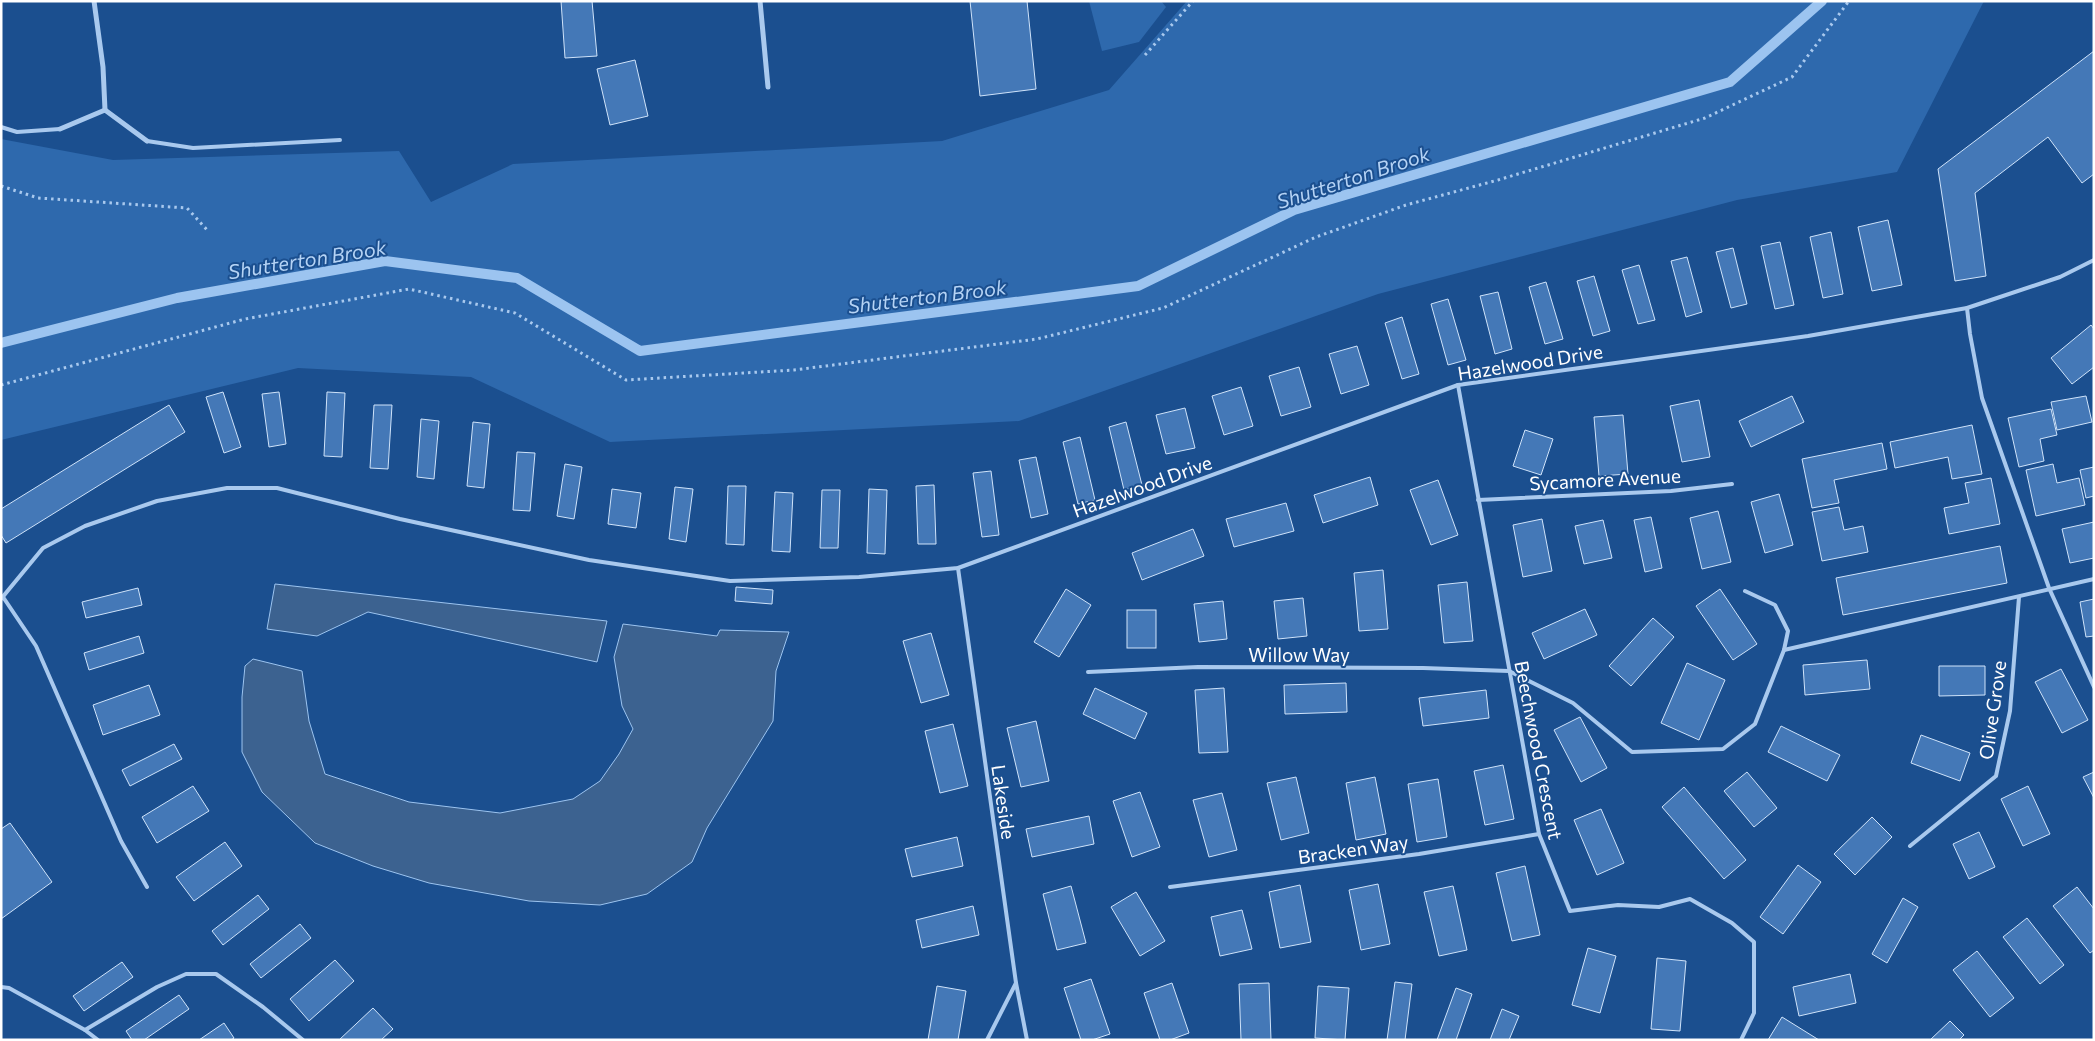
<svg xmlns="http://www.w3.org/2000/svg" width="2095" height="1041" viewBox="0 0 2095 1041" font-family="Commissioner,sans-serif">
<rect width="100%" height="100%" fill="#1b4f8f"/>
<!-- green -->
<g fill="#2e69ad">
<path d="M1089 1H1161L1166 7 1139 42 1102 51Z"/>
<path d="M1187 1H1984L1897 172 1737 200 1378 294 1019 421 610 442 471 377 298 368 1 440V139L113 160 399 151 431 202 513 164 942 141 1109 90Z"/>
</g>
<!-- water -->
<g fill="#3c6290" stroke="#9cc4f0">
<path d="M275 584 607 621 597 662 368 612 317 636 267 629Z"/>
<path d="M623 624 717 636 720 630 789 632 776 671 773 721 707 828 692 862 647 894 600 905 529 901 429 883 373 866 315 843 262 792 242 752V697L245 666 253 659 302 671 309 721 325 774 409 802 500 813 573 799 600 781 619 754 633 729 622 706 614 657Z"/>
</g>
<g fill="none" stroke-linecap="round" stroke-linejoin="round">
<!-- stream -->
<path stroke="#9cc4f0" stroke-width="10" d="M1 343 177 298 385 261 517 278 640 351 1138 286 1294 210 1730 82 1822 1"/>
</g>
<!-- building -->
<g fill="#4478b7" stroke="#cfe3fa">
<path d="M561 1H592L597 56 565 58Z"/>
<path d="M970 1H1027L1036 89 980 96Z"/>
<path d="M2094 51V174L2082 183 2048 137 1975 193 1986 276 1955 281 1938 169Z"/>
<path d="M635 60 648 116 610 125 597 69Z"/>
<path d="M1888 220 1902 285 1872 291 1858 227Z"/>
<path d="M1831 232 1843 294 1823 298 1810 237Z"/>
<path d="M1780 242 1794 305 1775 309 1761 246Z"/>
<path d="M1733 248 1747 304 1731 308 1716 252Z"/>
<path d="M1687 257 1702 312 1686 317 1671 261Z"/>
<path d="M1639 265 1655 320 1638 324 1622 270Z"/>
<path d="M1594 276 1610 331 1593 336 1577 281Z"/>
<path d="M1546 282 1563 339 1545 344 1529 287Z"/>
<path d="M1498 292 1512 349 1495 354 1480 296Z"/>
<path d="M1448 299 1466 360 1448 365 1431 304Z"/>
<path d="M1402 317 1419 374 1402 379 1385 323Z"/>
<path d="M2091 325 2094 329V367L2072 384 2051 358Z"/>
<path d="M1357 346 1369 385 1341 394 1329 354Z"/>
<path d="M1299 367 1311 407 1281 416 1269 376Z"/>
<path d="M1241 387 1253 426 1224 435 1212 396Z"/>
<path d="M223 392 241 447 224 453 206 397Z"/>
<path d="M279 392 286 444 269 447 262 394Z"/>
<path d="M327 392 345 393 342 457 324 456Z"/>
<path d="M1792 396 1804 422 1751 447 1739 421Z"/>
<path d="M2086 396 2092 422 2057 430 2051 402Z"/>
<path d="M1699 400 1710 457 1682 462 1670 406Z"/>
<path d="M169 405 185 432 6 543 1 535V509Z"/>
<path d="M374 405H392L388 469 370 468Z"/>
<path d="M1185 408 1195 448 1166 454 1156 415Z"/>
<path d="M2051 409 2057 435 2040 439 2044 461 2019 467 2008 418Z"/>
<path d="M1623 415 1628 474 1599 476 1594 417Z"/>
<path d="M421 419 439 421 434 479 417 477Z"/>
<path d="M473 422 490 424 484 488 467 486Z"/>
<path d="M1126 422 1142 485 1124 490 1109 427Z"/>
<path d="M1972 425 1982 474 1952 479 1948 457 1895 468 1890 442Z"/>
<path d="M1525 430 1553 439 1541 475 1513 466Z"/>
<path d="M1080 437 1095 500 1078 504 1063 442Z"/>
<path d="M1882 443 1887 469 1834 480 1839 503 1812 508 1802 459Z"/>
<path d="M517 452 535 453 530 511 513 510Z"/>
<path d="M1036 457 1048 514 1031 518 1019 460Z"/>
<path d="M565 464 582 467 574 519 557 516Z"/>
<path d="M2053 464 2057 483 2079 478 2085 505 2036 516 2026 470Z"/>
<path d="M2094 467V496L2086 498 2080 470Z"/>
<path d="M991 471 999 535 982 537 973 473Z"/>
<path d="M1370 477 1378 505 1323 523 1314 495Z"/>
<path d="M1991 478 2000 524 1949 534 1944 508 1969 503 1965 483Z"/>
<path d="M1438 480 1458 535 1431 545 1410 490Z"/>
<path d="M934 485 936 544H918L916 486Z"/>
<path d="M728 486H746L744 545 726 544Z"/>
<path d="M675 487 693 489 686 542 669 539Z"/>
<path d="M612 489 641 493 636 528 608 524Z"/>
<path d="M869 489 887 490 885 554 867 553Z"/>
<path d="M822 490H840L838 548H820Z"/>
<path d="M775 492 793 493 790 552 772 551Z"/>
<path d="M1779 494 1793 545 1765 553 1751 502Z"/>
<path d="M1286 503 1294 531 1234 547 1226 519Z"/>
<path d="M1839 507 1844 530 1863 526 1868 552 1822 561 1812 512Z"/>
<path d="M1718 511 1731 562 1702 569 1690 518Z"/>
<path d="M1651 517 1662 568 1645 572 1634 520Z"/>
<path d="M1542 519 1552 571 1523 577 1513 525Z"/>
<path d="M1603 520 1612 558 1584 564 1575 526Z"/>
<path d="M2094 522V558L2070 563 2062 529Z"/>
<path d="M1193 529 1204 556 1142 580 1132 553Z"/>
<path d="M2000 546 2007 583 1843 615 1836 578Z"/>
<path d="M1383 570 1388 629 1359 631 1354 573Z"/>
<path d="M1467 582 1473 641 1444 643 1438 585Z"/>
<path d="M736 587 773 590 772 604 735 601Z"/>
<path d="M138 588 142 605 86 618 82 602Z"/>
<path d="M1066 589 1091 605 1059 657 1034 642Z"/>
<path d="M1720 589 1757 644 1733 660 1696 606Z"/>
<path d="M1303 598 1307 636 1278 639 1274 601Z"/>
<path d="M2094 599V636L2086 637 2080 602Z"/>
<path d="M1223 601 1227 639 1199 642 1194 604Z"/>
<path d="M1585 609 1597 635 1544 659 1532 633Z"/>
<rect x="1127" y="610" width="29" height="38"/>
<path d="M1653 618 1674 637 1631 686 1609 666Z"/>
<path d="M931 633 949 695 921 703 903 641Z"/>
<path d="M139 636 144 653 89 670 84 653Z"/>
<path d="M1867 660 1870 689 1805 695 1803 665Z"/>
<path d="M1687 663 1725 680 1699 740 1661 723Z"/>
<path d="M1939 666H1985V695L1939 696Z"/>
<path d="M2061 669 2088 720 2062 733 2035 682Z"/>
<path d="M1346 683 1347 712 1285 714 1284 685Z"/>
<path d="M149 685 160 715 103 735 93 705Z"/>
<path d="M1095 688 1147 713 1135 739 1083 714Z"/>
<path d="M1224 688 1228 752 1199 753 1195 690Z"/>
<path d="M1486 690 1489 718 1423 726 1419 698Z"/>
<path d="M1580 717 1607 768 1581 782 1554 730Z"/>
<path d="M1036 721 1049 781 1021 787 1007 728Z"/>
<path d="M953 724 968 786 940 793 925 731Z"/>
<path d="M1781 726 1840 755 1827 781 1768 752Z"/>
<path d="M1921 735 1970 753 1960 781 1911 763Z"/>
<path d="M174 744 182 759 130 786 122 770Z"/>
<path d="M1503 765 1514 819 1485 825 1474 771Z"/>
<path d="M1747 772 1777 808 1754 827 1724 791Z"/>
<path d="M2094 772V798L2083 777Z"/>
<path d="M1296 777 1309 833 1281 840 1267 783Z"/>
<path d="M1375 777 1386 834 1356 840 1346 783Z"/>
<path d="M1438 779 1447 837 1417 842 1408 784Z"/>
<path d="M193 786 209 811 157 843 142 817Z"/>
<path d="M2028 786 2050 834 2023 846 2001 799Z"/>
<path d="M1684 787 1746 860 1724 879 1662 807Z"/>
<path d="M1140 792 1160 847 1132 857 1113 801Z"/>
<path d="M1222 793 1237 850 1209 857 1193 800Z"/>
<path d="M1601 809 1624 863 1597 875 1574 820Z"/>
<path d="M1089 816 1094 844 1032 857 1026 829Z"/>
<path d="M1872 817 1892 837 1855 875 1834 854Z"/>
<path d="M10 823 52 882 1 919V829Z"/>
<path d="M1979 832 1995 867 1969 879 1953 844Z"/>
<path d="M957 837 963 866 912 877 905 849Z"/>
<path d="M225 842 242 866 194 901 176 877Z"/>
<path d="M1798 865 1821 882 1783 934 1760 917Z"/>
<path d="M1525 866 1540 935 1512 941 1496 873Z"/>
<path d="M1378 884 1390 944 1361 950 1349 890Z"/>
<path d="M1300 885 1311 942 1280 948 1269 892Z"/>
<path d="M1071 886 1086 943 1057 950 1043 894Z"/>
<path d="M1453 886 1467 950 1439 956 1424 892Z"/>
<path d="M2077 887 2094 909V950L2090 953 2053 906Z"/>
<path d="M1136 892 1165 941 1140 956 1111 907Z"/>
<path d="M258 895 269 909 223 945 212 931Z"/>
<path d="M1903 898 1918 907 1887 963 1872 954Z"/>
<path d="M973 906 979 935 922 948 916 920Z"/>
<path d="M1242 910 1252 949 1220 956 1211 917Z"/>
<path d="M2027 918 2064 965 2040 984 2003 937Z"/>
<path d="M300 924 311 938 261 978 250 964Z"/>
<path d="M1588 948 1616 956 1600 1013 1572 1005Z"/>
<path d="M1977 951 2014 998 1990 1017 1953 970Z"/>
<path d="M1657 958 1686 961 1680 1031 1651 1029Z"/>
<path d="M335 960 354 981 309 1021 290 999Z"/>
<path d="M122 962 133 977 84 1011 73 996Z"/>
<path d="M1850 974 1856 1003 1799 1016 1793 987Z"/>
<path d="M1091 979 1110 1034 1092 1040H1081L1064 988Z"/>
<path d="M1395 982 1412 984 1405 1040H1387Z"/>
<path d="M1172 983 1189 1033 1170 1040H1160L1144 993Z"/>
<path d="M1269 983 1271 1040H1241L1239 984Z"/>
<path d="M937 986 966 991 958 1040H928Z"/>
<path d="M1318 986 1349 988 1345 1040 1315 1038Z"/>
<path d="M1456 988 1472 994 1456 1040H1437Z"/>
<path d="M179 995 189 1009 144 1040H132L126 1031Z"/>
<path d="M373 1008 393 1029 381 1040H339Z"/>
<path d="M1502 1009 1519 1016 1509 1040H1490Z"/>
<path d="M1782 1017 1819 1040H1768Z"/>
<path d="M1950 1021 1964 1035 1959 1040H1930Z"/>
<path d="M224 1023 234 1038 231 1040H199Z"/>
</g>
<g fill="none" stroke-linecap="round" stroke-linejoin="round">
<!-- path -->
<g stroke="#a9c9ee" stroke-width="3" stroke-dasharray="2.5 4" stroke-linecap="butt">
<path d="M1145 55 1193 1"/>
<path d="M1 186 38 198 187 208 209 232"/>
<path d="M1 385 245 319 409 289 515 313 626 380 794 370 1037 339 1163 308 1316 237 1406 205 1498 180 1705 118 1792 77 1849 1"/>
</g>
<!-- service -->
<g stroke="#a9c9ee" stroke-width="4">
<path d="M1 127 17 132 60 129"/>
<path d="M147 141 193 148 340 140"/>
<path d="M1967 308 1970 334 1982 398 2049 588 2094 687"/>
<path d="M1458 385 1539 834 1570 911 1618 905 1659 907 1690 899 1732 923 1754 942V1013L1741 1040"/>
<path d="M1478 500 1671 491 1732 484"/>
<path d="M958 568 1016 983 1027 1040"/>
<path d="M3 597 36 646 121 841 147 887"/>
<path d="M1 599 43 548 85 526 157 501 227 488H277L400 519 589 560 730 581 859 577 958 568 1458 385 1808 336 1967 308 2060 277 2094 260"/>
<path d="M1784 650 2094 579"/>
<path d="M1088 672 1198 667 1423 668 1509 671 1573 703 1632 752 1723 749 1755 724 1784 650 1788 631 1775 605 1745 591"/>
<path d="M1910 846 1996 776 2010 711 2019 597"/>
<path d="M1170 887 1419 854 1539 834"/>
<path d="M1 987 9 988 85 1030 98 1040"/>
<path d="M85 1030 157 987 186 974H216L263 1007 303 1040"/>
<path d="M987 1040 1016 983"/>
</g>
<!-- minor -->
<g stroke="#a9c9ee" stroke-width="5">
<path d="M94 1 103 67 105 110"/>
<path d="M760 1 768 87"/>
<path d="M60 129 105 110 147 141"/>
</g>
</g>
<g text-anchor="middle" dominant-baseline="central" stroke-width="4" stroke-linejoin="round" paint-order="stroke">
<!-- street labels -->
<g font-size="19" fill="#fff" stroke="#1b4f8f">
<text transform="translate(1530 362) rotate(-9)">Hazelwood Drive</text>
<text transform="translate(1605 479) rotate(-3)">Sycamore Avenue</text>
<text transform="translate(1142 486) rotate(-20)">Hazelwood Drive</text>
<text x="1299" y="654">Willow Way</text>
<text transform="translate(1992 710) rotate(-82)">Olive Grove</text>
<text transform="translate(1539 750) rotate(79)">Beechwood Crescent</text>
<text transform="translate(1004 802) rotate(82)">Lakeside</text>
<text transform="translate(1353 849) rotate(-8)">Bracken Way</text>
</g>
<!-- water labels -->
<g font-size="20" font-style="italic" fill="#b5d3f5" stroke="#1b4f8f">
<text transform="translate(1353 177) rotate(-18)">Shutterton Brook</text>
<text transform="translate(307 259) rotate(-9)">Shutterton Brook</text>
<text transform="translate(927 296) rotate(-7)">Shutterton Brook</text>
</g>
</g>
<!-- border -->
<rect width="2095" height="1041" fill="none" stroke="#ffffff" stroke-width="5"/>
</svg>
